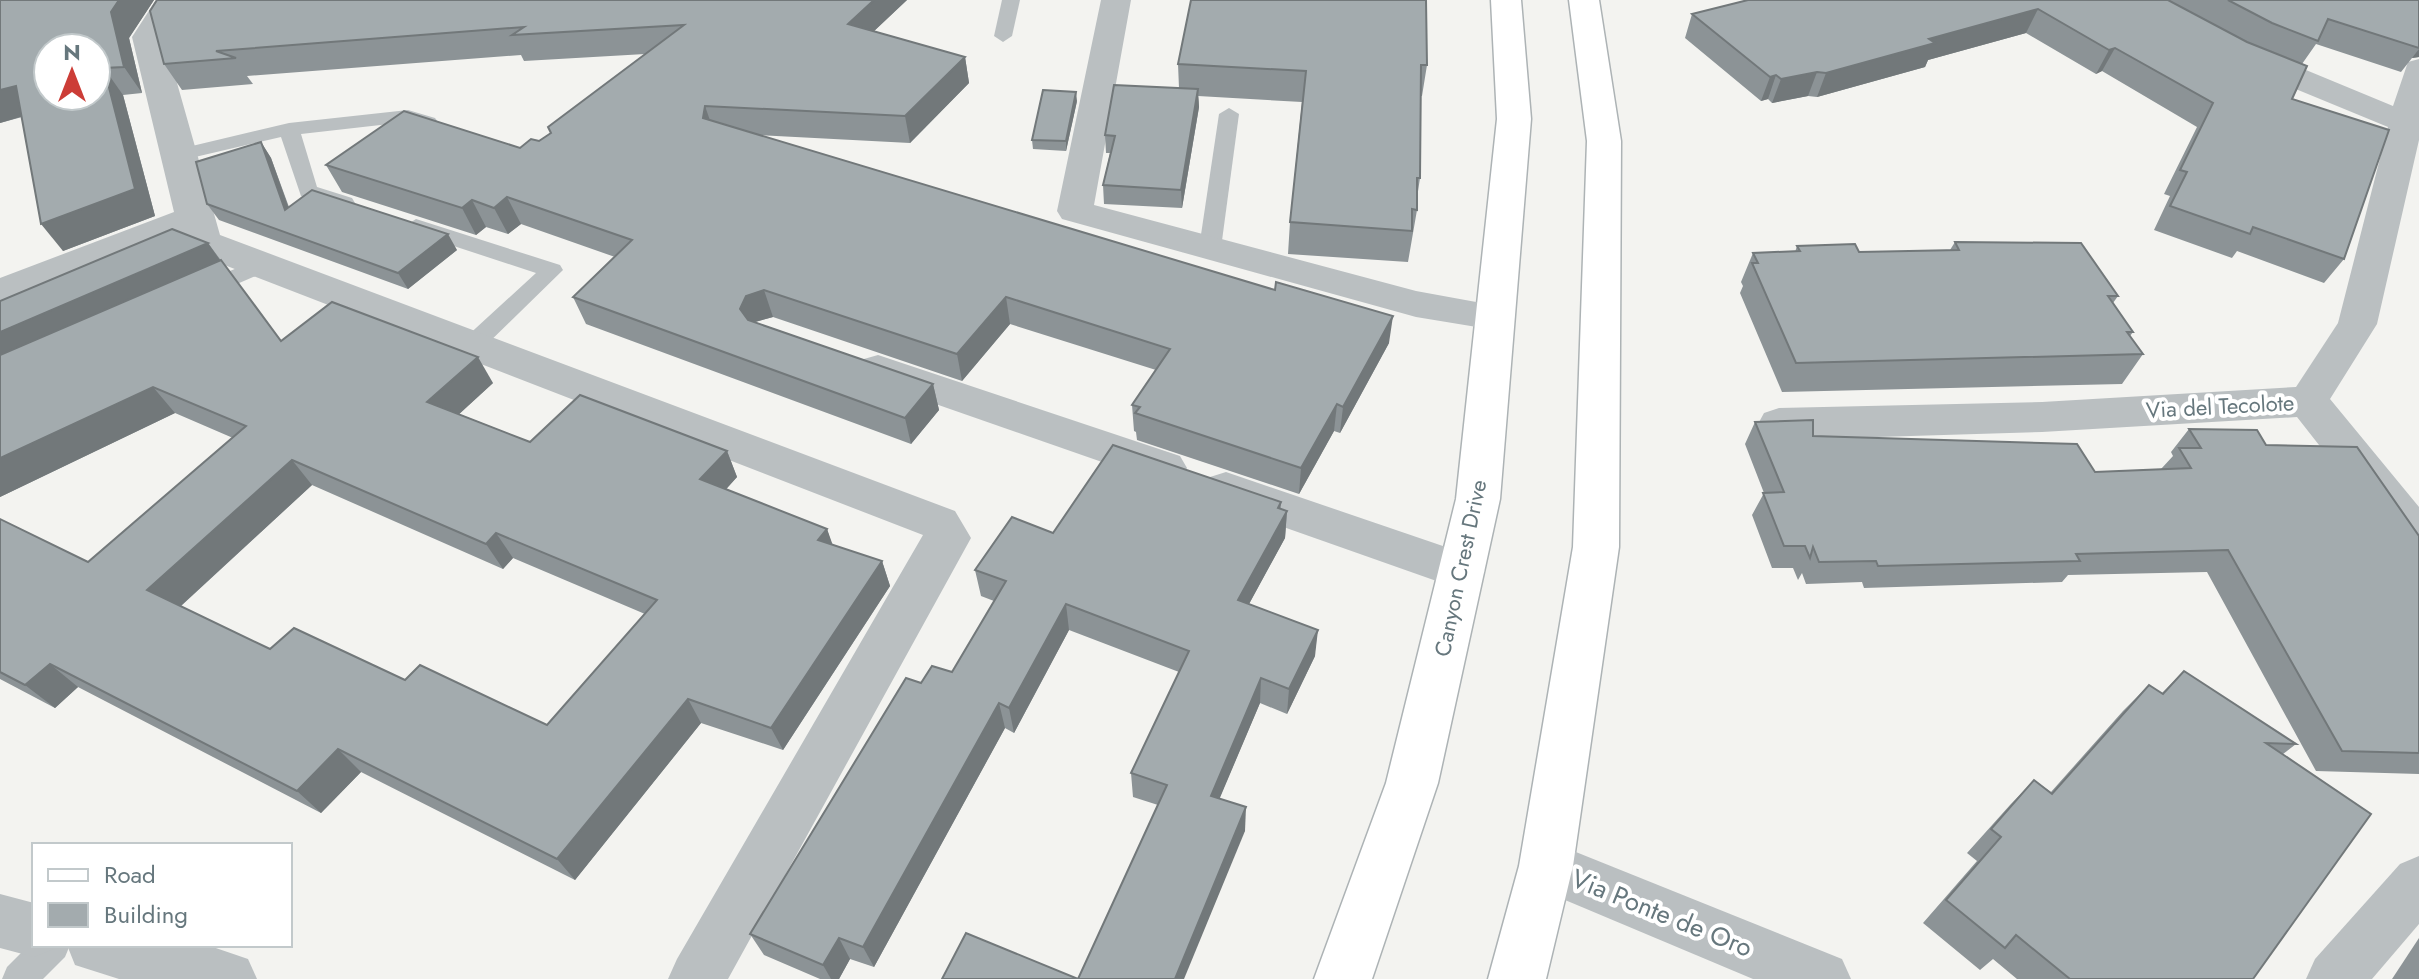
<svg xmlns="http://www.w3.org/2000/svg" width="2419" height="979" viewBox="0 0 2419 979" font-family="Jost,sans-serif">
<rect width="100%" height="100%" fill="#f3f3f0"/>
<g fill="none" stroke-linecap="round" stroke-linejoin="round">
<defs>
<g id="secondary">
<path d="M1491 0H1521L1531 119 1500 499 1438 783 1372 979H1314L1386 783 1456 499 1497 119Z"/>
<path d="M1569 0H1599L1621 141 1619 547 1573 866 1546 979H1488L1519 866 1573 547 1587 141Z"/>
</g>
</defs>
<!-- secondary casing -->
<use href="#secondary" stroke="#adb3b5" stroke-width="3"/>
<!-- service -->
<g fill="#babfc1" fill-rule="evenodd">
<path d="M1002 0H1020L1012 36 1003 42 994 36Z"/>
<path d="M1229 108 1239 114 1221 248 1210 255 1199 248 1219 114Z"/>
<path d="M408 110 435 118 438 122 428 128 407 122 301 134 317 187 352 198 355 203 344 210 301 196 281 137 178 161 168 155 171 151 289 123Z"/>
<path d="M416 219 560 265 563 270 480 351H464L460 345 464 339 536 273 408 231 405 226Z"/>
<path d="M261 258 269 260 272 265 269 270 200 300 189 292 192 287Z"/>
<path d="M34 940V945H70L65 957 43 979H2L7 967Z"/>
</g>
<!-- minor -->
<g fill="#babfc1" fill-rule="evenodd">
<path d="M156 0H186L164 37 220 235 955 511 971 538 728 979H668L677 959 923 535 191 252 183 236 0 305V278L174 212 132 37Z"/>
<path d="M1101 0H1131L1094 205 1416 291 1509 308 1515 317 1509 326 1495 330 1416 317 1062 219 1057 211Z"/>
<path d="M2124 0H2162L2255 49 2393 106 2408 62 2419 59V140L2377 324 2330 399 2419 507V557L2403 552 2297 417 2042 432 1779 440 1764 435 1758 424 1764 413 1779 408 2042 402 2296 387 2338 323 2388 127 2233 63 2128 6Z"/>
<path d="M878 355 1180 456 1187 468 1180 480 1165 484 864 379 858 369 864 359Z"/>
<path d="M1226 472 1478 558 1485 571 1478 584 1462 590 1210 501 1204 489 1210 477Z"/>
<path d="M1546 840 1842 959 1851 979H1753L1527 884 1519 866 1527 848Z"/>
<path d="M2419 856V924L2372 979H2306L2315 959 2400 864Z"/>
<path d="M0 894 34 903V945H56L54 949 34 957 0 948Z"/>
<path d="M67 945H207L248 959 257 979H119L75 965Z"/>
</g>
<!-- secondary -->
<use href="#secondary" fill="#fff" fill-rule="evenodd"/>
</g>
<!-- wall -->
<g fill="#8c9396" fill-rule="evenodd">
<path d="M0 0H154L129 38 142 93 123 95 155 216 63 251 22 117 0 123Z"/>
<path d="M157 0H907L874 31 965 57 969 83 910 143 758 135 1389 343 1340 433 1334 431 1299 494 1137 440 1136 432 1134 431 1132 405 1156 370 1010 324 962 381 773 317 755 322 933 384 939 410 911 444 586 324 573 297 615 257 521 224 508 234 486 227 476 235 342 192 326 165 520 148 539 141 551 133 645 54 524 61 521 55 247 76 253 84 182 90 164 64Z"/>
<path d="M2168 0H2419V57L2412 58 2401 72 2316 44 2302 64 2292 99 2344 259 2324 283 2237 251 2232 258 2154 230 2170 196 2164 194 2197 127 2102 71 2096 74 2026 33 1928 60 1925 67 1817 97 1808 96 1772 103 1768 99 1761 101 1685 38 1692 14Z"/>
<path d="M1178 64 1427 65 1422 96H1421L1420 178 1417 198V210L1408 262 1288 254 1290 222 1302 102 1198 96 1199 107 1182 208 1104 204 1103 185 1110 153H1106L1105 135 1179 88Z"/>
<path d="M1077 101 1066 151 1033 149 1032 140Z"/>
<path d="M261 142 271 158 289 207 457 250 408 289 219 220 207 204Z"/>
<path d="M1955 242 2118 296 2113 303 2133 332 2130 336 2143 354 2122 384 1782 392 1740 293 1743 286 1741 282 1753 253 1795 252 1797 246 1859 252 1950 250Z"/>
<path d="M208 243 281 341 493 383 459 414 530 442 727 451 737 477 726 489 827 529 832 545 882 561 890 586 783 750 701 723 575 880 361 772 321 813 78 687 55 708 0 679V519L88 562 233 438 175 413 0 497V301ZM312 485 503 569 513 558 645 614 547 725 405 680 270 649 181 606Z"/>
<path d="M1755 422 1813 436 2095 472 2161 469 2173 456 2171 452 2189 429 2266 445 2419 536V774L2316 771 2207 572 2068 575 2062 582 1864 588 1862 582 1806 584 1802 573 1798 580 1793 568H1772L1752 515 1764 493 1745 444Z"/>
<path d="M1280 508 1287 511 1285 538 1249 604 1315 656 1287 714 1260 703 1219 799 1245 831 1078 979 1158 805 1133 797 1131 773 1179 672 1069 630 1014 733 1005 728 874 967 850 959 839 979H820L764 955 750 934 921 683 952 672 994 601 981 596 975 570 1053 533Z"/>
<path d="M2184 671 2296 744 2283 754 2253 979H2017L1993 959 1980 970 1923 923 1977 861 1967 853 2010 805 2034 780 2051 792 2123 711 2149 685 2162 693Z"/>
<path d="M2419 938V979H2392Z"/>
</g>
<!-- shaded-wall -->
<g fill="#72787a">
<path d="M119 0H154L129 38 142 93 124 67 111 12Z"/>
<path d="M874 0H907L854 50 848 24Z"/>
<path d="M2038 9 2026 33 1928 60 1925 67 1817 97 1826 73 1929 39Z"/>
<path d="M2115 48 2102 71 2096 74 2109 50Z"/>
<path d="M2419 49V57L2412 58Z"/>
<path d="M965 57 969 83 910 143 905 116Z"/>
<path d="M104 68 123 95 155 216 63 251 41 224Z"/>
<path d="M1817 72 1808 96 1772 103 1781 79Z"/>
<path d="M1776 75 1768 99 1761 101 1770 77Z"/>
<path d="M16 86 37 112 0 123V90Z"/>
<path d="M1198 89 1199 107 1182 208 1181 190Z"/>
<path d="M1076 92 1077 101 1066 151V141Z"/>
<path d="M705 106 714 132 703 118Z"/>
<path d="M261 142 271 158 295 226 285 210Z"/>
<path d="M507 197 521 224 508 234 494 208Z"/>
<path d="M472 200 486 227 476 235 462 208Z"/>
<path d="M448 234 457 250 408 289 398 273Z"/>
<path d="M208 243 227 270 0 369V332Z"/>
<path d="M764 290 773 317 755 322 749 336 740 309 746 296Z"/>
<path d="M1006 297 1010 324 962 381 957 354Z"/>
<path d="M1393 316 1389 343 1340 433 1343 407Z"/>
<path d="M478 357 493 383 444 428 427 402Z"/>
<path d="M933 384 939 410 911 444 905 418Z"/>
<path d="M153 387 175 413 0 497V458Z"/>
<path d="M1337 404 1334 431 1299 494 1301 468Z"/>
<path d="M727 451 737 477 712 505 700 479Z"/>
<path d="M292 460 312 485 172 614 147 590Z"/>
<path d="M1281 502 1279 524 1287 511 1285 538 1237 626 1238 600Z"/>
<path d="M827 529 836 554 818 540Z"/>
<path d="M496 533 513 558 503 569 486 544Z"/>
<path d="M882 561 890 586 783 750 771 728Z"/>
<path d="M1066 604 1069 630 1014 733 1009 708Z"/>
<path d="M1318 630 1315 656 1287 714 1289 689Z"/>
<path d="M50 664 78 687 55 708 25 685Z"/>
<path d="M1261 678 1260 703 1211 819V796Z"/>
<path d="M688 699 701 723 575 880 557 859Z"/>
<path d="M999 703 1005 728 874 967 863 947Z"/>
<path d="M338 749 361 772 321 813 297 791Z"/>
<path d="M1246 807 1245 831 1184 979H1175Z"/>
<path d="M839 938 850 959 839 979H831L823 965Z"/>
</g>
<!-- building -->
<g fill="#a3abae" stroke="#72787a" stroke-width="2" fill-rule="evenodd">
<path d="M0 0H119L111 12 124 67 104 68 135 189 41 224 16 86 0 90ZM48 48H96V96H48Z"/>
<path d="M157 0H874L848 24 965 57 905 116 705 106 703 118 1275 290 1276 282 1393 316 1343 407 1337 404 1301 468 1135 413 1140 407 1132 405 1170 349 1006 297 957 354 764 290 746 296 740 309 748 320 933 384 905 418 573 297 632 240 507 197 494 208 472 200 462 208 326 165 404 111 520 148 531 139 539 141 551 133 548 127 684 25 512 35 524 27 216 51 236 58 164 64 150 11Z"/>
<path d="M1191 0H1426L1427 65H1421L1420 178H1417V210L1412 209V231L1290 222 1306 71 1178 64Z"/>
<path d="M1748 0H2168L2247 42 2307 66 2292 99 2389 130 2344 259 2253 227 2250 234 2170 206 2187 172 2180 170 2213 103 2115 48 2109 50 2038 9 1929 39 1935 43 1826 73 1817 72 1781 79 1776 75 1770 77 1692 14Z"/>
<path d="M2228 0H2419V48L2328 19 2318 41 2272 23Z"/>
<path d="M1114 85 1198 89 1181 190 1103 185 1115 136 1105 135Z"/>
<path d="M1043 90 1076 92 1066 141 1032 140Z"/>
<path d="M261 142 285 210 312 190 448 234 398 273 207 204 196 162Z"/>
<path d="M172 229 208 243 0 332V301Z"/>
<path d="M1955 242 2081 243 2118 296H2108L2133 332H2127L2143 354 1796 363 1752 263H1758L1753 253 1800 251 1797 246 1855 244 1859 252 1959 250Z"/>
<path d="M221 260 281 341 332 302 478 357 427 402 530 442 580 395 727 451 700 479 827 529 818 540 882 561 771 728 688 699 557 859 338 749 297 791 50 664 25 685 0 672V519L88 562 246 426 153 387 0 458V355ZM292 460 486 544 496 533 657 600 547 725 420 665 405 680 294 628 270 649 147 590Z"/>
<path d="M1813 420V436L2077 444 2095 472 2191 468 2179 448H2201L2189 429 2257 430 2266 445 2357 447 2419 536V753L2342 751 2228 550 2076 554 2080 561 1878 566 1876 561 1819 562 1813 547 1810 558 1805 546H1784L1763 493 1784 492 1755 422Z"/>
<path d="M1113 445 1281 502 1278 508 1287 511 1238 600 1318 630 1289 689 1261 678 1211 796 1246 807 1175 979H942L966 933 1078 979 1167 785 1131 773 1189 651 1066 604 1009 708 999 703 863 947 839 938 823 965 750 934 906 678 921 683 932 666 952 672 1006 581 975 570 1012 517 1053 533Z"/>
<path d="M2184 671 2296 744 2266 743 2371 814 2253 979H2070L2016 935 2005 948 1946 900 2001 837 1991 829 2034 780 2052 794 2149 685 2163 694Z"/>
</g>
<g text-anchor="middle" dominant-baseline="central" stroke-width="8" stroke-linejoin="round" paint-order="stroke">
<!-- street labels -->
<g font-size="22" fill="#66777d" stroke="#fff">
<text transform="translate(2220 406) rotate(-3)">Via del Tecolote</text>
<text transform="translate(1460 568) rotate(-78)">Canyon Crest Drive</text>
</g>
<!-- near-street labels -->
<g font-size="26" fill="#66777d" stroke="#fff">
<text transform="translate(1662 913) rotate(22)">Via Ponte de Oro</text>
</g>
</g>
<!-- legend -->
<rect x="32" y="843" width="260" height="104" fill="#ffffff" stroke="#c2c9cb" stroke-width="2"/>
<rect x="48" y="869" width="40" height="12" fill="#ffffff" stroke="#c2c9cb" stroke-width="2"/>
<text x="104" y="883" font-size="24" fill="#66777d">Road</text>
<rect x="48" y="903" width="40" height="24" fill="#a3abae" stroke="#c2c9cb" stroke-width="2"/>
<text x="104" y="923" font-size="24" fill="#66777d">Building</text>
<!-- north arrow -->
<g transform="translate(72 72)"><circle r="38" fill="#ffffff" stroke="#c2c9cb" stroke-width="2"/>
<path d="M0-6L14 30L0 20L-14 30Z" fill="#cc3d37"/>
<text y="-12" font-size="22" font-weight="bold" text-anchor="middle" fill="#66777d">N</text>
</g>
</svg>
